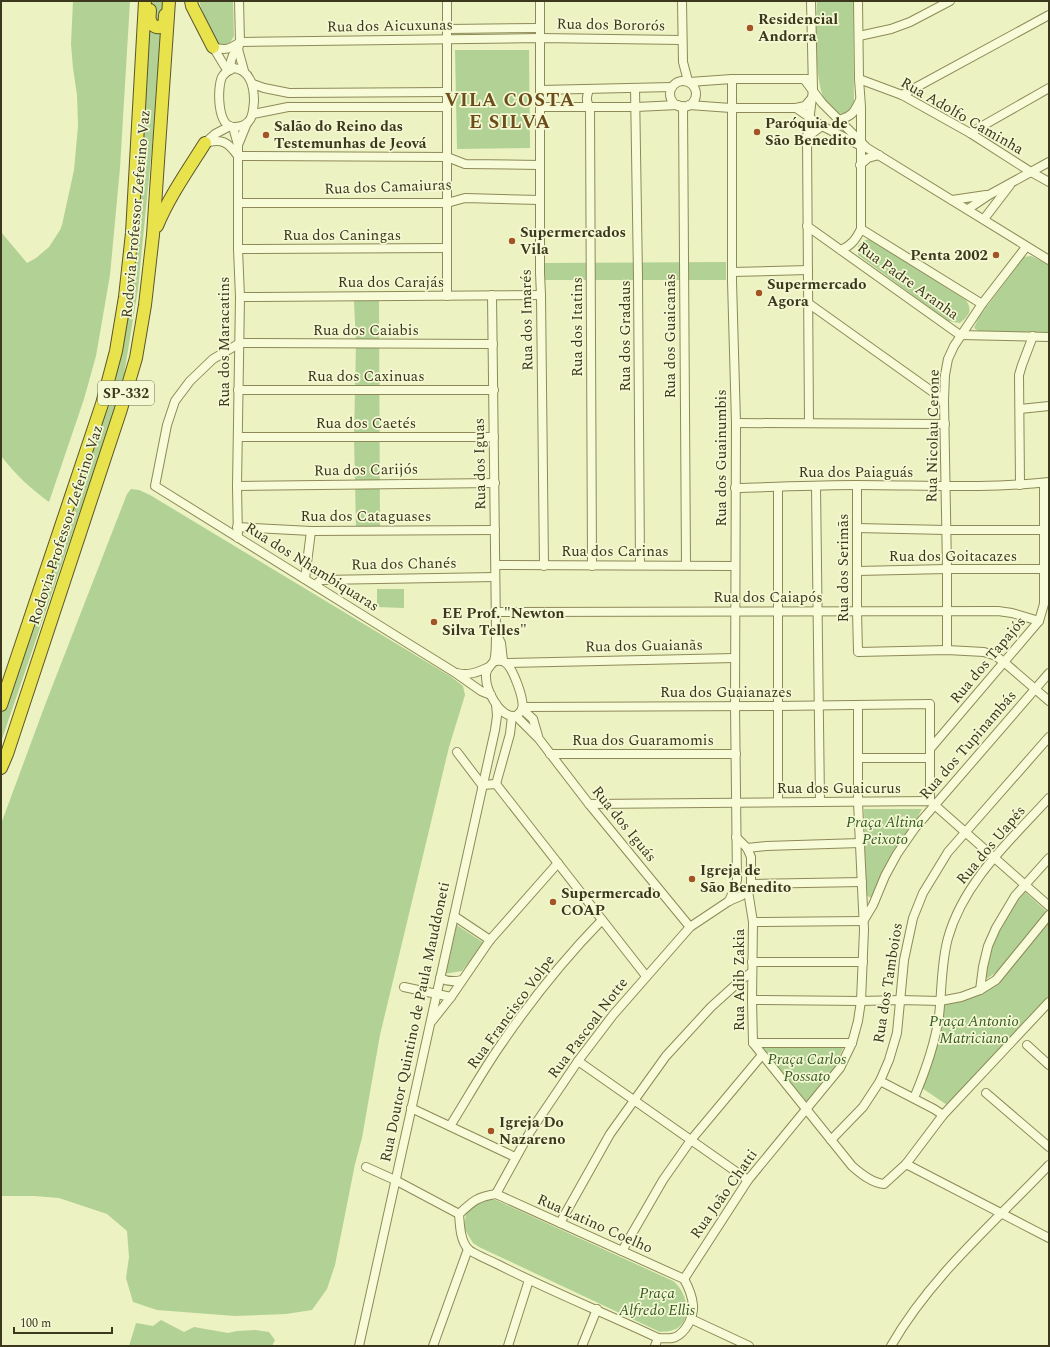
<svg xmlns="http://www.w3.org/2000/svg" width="1050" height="1347" viewBox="0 0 1050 1347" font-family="Spectral,serif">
<rect width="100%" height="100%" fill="#edf2c2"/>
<!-- green -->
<g fill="#b2d195">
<path d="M73 1H130L120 168 110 275 96 356 84 399 49 502C31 489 15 474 1 456V232L27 263 36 258 49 247 60 230 62 225 74 170 78 126 77 95 73 68 71 44Z"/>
<path d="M151 1H164L156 107 138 289 124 375 113 414 1 742V716L106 408 138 205Z"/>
<path d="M199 1H233L234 36 230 43 222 45 211 39Z"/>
<path d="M817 1H853L854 102 851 111C808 132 817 21 817 1Z"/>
<path d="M455 50H529L530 148 457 149Z"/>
<path d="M869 239 966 300C973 311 969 315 960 323L948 321 858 255V246L863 241Z"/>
<path d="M1031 256 1049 265V334L981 333 974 328 979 317 1024 257Z"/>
<path d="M726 262V280H545V263Z"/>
<path d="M354 301H379L380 527H356L354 437 356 344Z"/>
<path d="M131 489 139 490 150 495 450 676 463 686 465 695 449 747 380 1035 362 1138 355 1164 335 1265 327 1289 312 1310 286 1314 235 1316 157 1310 133 1302 126 1278 129 1257 127 1231 107 1214 59 1198 34 1196H1V824L45 705 127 494Z"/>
<path d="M377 589H404V608L377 607Z"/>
<path d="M864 809H922L874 898 866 896Z"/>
<path d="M1024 891 1047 912 998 971 985 980C987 968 988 955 992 943 999 923 1011 907 1024 891Z"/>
<path d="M1049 921V996L947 1105 922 1088C934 1060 942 1033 944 1003L980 994Z"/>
<path d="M455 924 484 943 462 971 444 974Z"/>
<path d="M844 1046 835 1067 806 1102 761 1047Z"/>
<path d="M487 1199 496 1200 673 1281C688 1292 694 1323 673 1330 669 1332 664 1331 660 1332L479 1247 473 1243 464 1228 466 1213 470 1206Z"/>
<path d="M161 1320 184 1332 194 1327 228 1333 237 1331 255 1330 269 1332 275 1340 272 1346H129L136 1323 153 1326Z"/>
</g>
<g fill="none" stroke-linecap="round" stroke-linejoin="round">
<defs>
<g id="minor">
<path d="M447 1V296"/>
<path d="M540 1V273L541 295 544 566"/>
<path d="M682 1 683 62 688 81"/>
<path d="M447 29 540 28"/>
<path d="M859 36 891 29 910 22 950 1"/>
<path d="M213 47C225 51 230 49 240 42L540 38 682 40"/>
<path d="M213 47 227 70"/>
<path d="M238 49 244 71"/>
<path d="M234 68C250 70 254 86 254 101 253 115 252 126 235 127 217 129 217 88 222 77 225 72 229 70 234 68Z"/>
<path d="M230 70 231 61 233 55 238 49 240 42 239 1"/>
<path d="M804 79 822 103 867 148 1049 260"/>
<path d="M859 79 902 95 970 133 1031 172 1049 182"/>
<circle cx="683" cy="94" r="13"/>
<path d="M689 82 732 79H808"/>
<path d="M253 84 264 88 289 93 447 92"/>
<path d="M635 88 638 277 640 565"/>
<path d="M589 89C587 96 585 101 590 107L592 566"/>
<path d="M540 90 672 87"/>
<path d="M902 95 1049 15"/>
<path d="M689 105 731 108H796L805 106 811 99"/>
<path d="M683 106 686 565"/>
<path d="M541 107H636L678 105"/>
<path d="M796 108 822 126 863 147"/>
<path d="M253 114 288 107H447"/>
<path d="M839 120C852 116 854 113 860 100"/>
<path d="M233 127 238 145V249L240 297 237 486 238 538"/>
<path d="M970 133 1049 88"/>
<path d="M807 137 822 126"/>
<path d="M207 141 215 134 230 126"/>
<path d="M205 143C222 138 228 142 238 156L447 157 465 164 540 165"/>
<path d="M238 145 247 123"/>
<path d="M860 165 868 158 879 155"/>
<path d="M952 200 986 195"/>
<path d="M238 203H447L465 198 540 200"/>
<path d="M968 209 989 195 1049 162"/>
<path d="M984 219 1010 185"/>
<path d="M807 226 960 335 1049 337"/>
<path d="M861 229 982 304"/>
<path d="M238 249 447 248"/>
<path d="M841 250C852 245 856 239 861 229V107L859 79 858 1"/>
<path d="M732 272 808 270"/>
<path d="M492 295 496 632C496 638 496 656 494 661 492 665 487 667 486 674 485 689 499 718 516 716 518 714 522 711 522 709 525 700 513 669 506 663 503 660 498 661 494 661"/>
<path d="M240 297 541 295"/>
<path d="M808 303 944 400"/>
<path d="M238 390H494"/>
<path d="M1020 409 1049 406"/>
<path d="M736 423 945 424"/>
<path d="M809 423 807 137 813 90 811 1"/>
<path d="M238 437H494"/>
<path d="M857 485V611L858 652 947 650 984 652 996 656 1005 663 1049 701"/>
<path d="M1020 485 1019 375 1022 365 1033 336"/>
<path d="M237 486 495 483"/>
<path d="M816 486 820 802"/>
<path d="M778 487V802"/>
<path d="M735 488C776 487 817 485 857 485 921 485 985 489 1049 482"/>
<path d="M237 527 311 531 495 530"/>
<path d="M857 528 946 530H1043"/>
<path d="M496 565 735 566"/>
<path d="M857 571 947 569H1049"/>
<path d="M305 579 311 531"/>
<path d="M315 585 321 580 495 577"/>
<path d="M496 612 998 611 1012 613 1039 621"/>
<path d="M497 635 501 643 503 661"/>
<path d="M947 650V569L944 400 945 375 948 359 954 346 982 304 1026 247"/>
<path d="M506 663 735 658"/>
<path d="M457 673C469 676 478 672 489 667"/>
<path d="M491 695 481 691 454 672 155 486 167 425 175 401 190 381 213 359 240 343 493 344"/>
<path d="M523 707 778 706 930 704V801"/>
<path d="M522 709 533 719 538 736"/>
<path d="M516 716 539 739 589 804 690 927"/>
<path d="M930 749 1039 621 1044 604V483"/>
<path d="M457 752 482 785"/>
<path d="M550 754H736"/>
<path d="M858 758H929"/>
<path d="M496 784 510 734 512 716"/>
<path d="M482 785 496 784 646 976"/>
<path d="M589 804 930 801 1049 906"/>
<path d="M747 848 766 846 860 843"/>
<path d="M751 884 862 882"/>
<path d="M748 891 753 922 752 1000 753 1043 852 1166C861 1174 872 1183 884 1184L906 1164 943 1115 1049 1002"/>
<path d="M729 901 734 890 737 880 735 705 736 423 732 281V79"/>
<path d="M454 916 490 940"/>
<path d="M864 920 873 905 885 876 897 854 915 828 1049 673"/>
<path d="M753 922 863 921"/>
<path d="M752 962H863"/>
<path d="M440 978C448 982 454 982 462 980"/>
<path d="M404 987 451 997"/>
<path d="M980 990 983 967 988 946 996 928 1015 896 1049 858"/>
<path d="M752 1000 861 1001 901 1000 940 1001 961 997 980 990 996 980 1049 915"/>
<path d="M432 1021 451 997 490 940 558 863"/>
<path d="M753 1043H852"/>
<path d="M1027 1045 1049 1065"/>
<path d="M578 1061 748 1180"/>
<path d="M880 1081 934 1109 943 1115"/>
<path d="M986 1093 1049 1147"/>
<path d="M914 1098C925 1072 935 1045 939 1016 942 990 941 963 948 938 964 881 1011 840 1049 798"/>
<path d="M411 1108 515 1157"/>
<path d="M450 1126C467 1099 483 1070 502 1043 532 999 565 958 602 920"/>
<path d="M831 1140 863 1107 880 1081 889 1060 897 1033 904 960 913 918 923 893 948 852 1049 737"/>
<path d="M906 1164 1049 1238"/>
<path d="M366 1167 395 1180 459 1214"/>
<path d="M496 1194 684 1279C689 1288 692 1295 693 1305 694 1316 687 1329 679 1335 673 1340 665 1338 658 1338 605 1313 550 1291 497 1264 491 1261 472 1253 468 1249 460 1240 460 1225 459 1214 473 1201 477 1197 496 1194Z"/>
<path d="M496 1194 530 1132 578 1061 613 1015 690 927 729 901 741 896 748 891 751 884V857L747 848 736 837"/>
<path d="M560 1223 610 1134 666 1056 711 1007 742 979 752 972"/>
<path d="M622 1251 663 1180 691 1140 762 1055"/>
<path d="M684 1279 748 1180 840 1068 852 1043 858 1021 861 1001 864 930 858 802V705"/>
<path d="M691 1319 749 1346"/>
<path d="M359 1346 495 730 497 716 496 704"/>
<path d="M433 1346 468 1249"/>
<path d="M508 1346 529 1280"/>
<path d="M582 1346 597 1309"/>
<path d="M655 1346 658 1338"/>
<path d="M891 1346C931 1276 994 1223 1049 1165"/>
</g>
<g id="highway">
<path d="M191 1 192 6 213 47"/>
<path d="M150 10C150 13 149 17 150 20 151 26 159 30 163 25 165 22 165 18 165 15"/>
<path d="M157 226C169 197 188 170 205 143"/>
<path d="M1 705 102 404 116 351 125 297 132 233 145 1"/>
<path d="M1 768 7 754 121 409 136 358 145 305 153 235 169 1"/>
</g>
</defs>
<!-- minor casing -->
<use href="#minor" stroke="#8d8a58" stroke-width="10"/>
<!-- highway casing -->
<use href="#highway" stroke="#5b552c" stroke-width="14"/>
<!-- minor -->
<use href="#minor" stroke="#f8fbd7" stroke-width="8"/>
<!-- highway -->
<use href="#highway" stroke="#e8e24c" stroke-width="12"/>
</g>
<!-- markers -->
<g fill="#a25522" stroke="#f4f8d3" stroke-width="1.5">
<circle cx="750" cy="28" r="4"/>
<circle cx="757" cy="132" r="4"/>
<circle cx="266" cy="135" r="4"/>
<circle cx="512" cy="241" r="4"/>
<circle cx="996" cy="255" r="4"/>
<circle cx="759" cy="293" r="4"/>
<circle cx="434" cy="622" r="4"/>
<circle cx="692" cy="879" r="4"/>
<circle cx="553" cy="902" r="4"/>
<circle cx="491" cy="1131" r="4"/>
</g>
<g text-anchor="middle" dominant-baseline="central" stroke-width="3.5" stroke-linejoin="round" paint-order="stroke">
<!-- shield labels -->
<rect fill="#f4f8d3" stroke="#737254" stroke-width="1" x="98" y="381" width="56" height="24" rx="3"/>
<g font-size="14" font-weight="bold" fill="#3c381d">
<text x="126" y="393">SP-332</text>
</g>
<!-- poi labels -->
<g font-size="15" font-weight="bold" fill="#3c381d" stroke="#f4f8d3" text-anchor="start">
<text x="758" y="19">Residencial<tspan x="758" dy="17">Andorra</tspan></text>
<text x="765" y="123">Paróquia de<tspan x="765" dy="17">São Benedito</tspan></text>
<text x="274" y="126">Salão do Reino das<tspan x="274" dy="17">Testemunhas de Jeová</tspan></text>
<text x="520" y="232">Supermercados<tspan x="520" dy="17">Vila</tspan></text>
<text x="988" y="255" text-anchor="end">Penta 2002</text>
<text x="767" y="284">Supermercado<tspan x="767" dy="17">Agora</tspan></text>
<text x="442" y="613">EE Prof. "Newton<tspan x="442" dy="17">Silva Telles"</tspan></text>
<text x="700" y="870">Igreja de<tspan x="700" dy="17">São Benedito</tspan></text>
<text x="561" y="893">Supermercado<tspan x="561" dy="17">COAP</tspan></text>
<text x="499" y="1122">Igreja Do<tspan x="499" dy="17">Nazareno</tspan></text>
</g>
<!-- street labels -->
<g font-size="15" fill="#3c381d" stroke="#f4f8d3">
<text transform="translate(611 25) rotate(1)">Rua dos Bororós</text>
<text transform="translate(390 26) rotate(-1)">Rua dos Aicuxunas</text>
<text transform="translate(962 116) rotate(30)">Rua Adolfo Caminha</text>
<text transform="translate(388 187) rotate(-2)">Rua dos Camaiuras</text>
<text transform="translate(136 214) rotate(-85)">Rodovia Professor Zeferino Vaz</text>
<text x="342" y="235">Rua dos Caningas</text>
<text transform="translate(908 281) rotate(36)">Rua Padre Aranha</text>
<text x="391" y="282">Rua dos Carajás</text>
<text transform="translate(527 320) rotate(-91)">Rua dos Imarés</text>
<text transform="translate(577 327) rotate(-90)">Rua dos Itatins</text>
<text x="366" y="330">Rua dos Caiabis</text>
<text transform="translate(625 336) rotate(-90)">Rua dos Gradaus</text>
<text transform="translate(670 336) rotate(-90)">Rua dos Guaicanãs</text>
<text transform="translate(224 342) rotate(-90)">Rua dos Maracatins</text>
<text x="366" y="376">Rua dos Caxinuas</text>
<text x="366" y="423">Rua dos Caetés</text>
<text transform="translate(933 436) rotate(-89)">Rua Nicolau Cerone</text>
<text transform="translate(721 458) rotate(-90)">Rua dos Guainumbis</text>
<text transform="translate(480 464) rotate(-91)">Rua dos Iguas</text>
<text transform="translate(366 470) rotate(-1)">Rua dos Carijós</text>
<text x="856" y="472">Rua dos Paiaguás</text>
<text x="366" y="516">Rua dos Cataguases</text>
<text transform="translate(66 525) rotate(-72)">Rodovia Professor Zeferino Vaz</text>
<text x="615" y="551">Rua dos Carinas</text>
<text x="953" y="556">Rua dos Goitacazes</text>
<text transform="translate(404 564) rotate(-1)">Rua dos Chanés</text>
<text transform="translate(312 567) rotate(32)">Rua dos Nhambiquaras</text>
<text transform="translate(843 568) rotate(-90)">Rua dos Serimãs</text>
<text x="768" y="597">Rua dos Caiapós</text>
<text transform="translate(644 646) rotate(-1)">Rua dos Guaianãs</text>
<text transform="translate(988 660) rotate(-50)">Rua dos Tapajós</text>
<text x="726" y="692">Rua dos Guaianazes</text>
<text x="643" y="740">Rua dos Guaramomis</text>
<text transform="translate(968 745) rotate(-49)">Rua dos Tupinambás</text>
<text x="839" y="788">Rua dos Guaicurus</text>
<text transform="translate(624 824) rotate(51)">Rua dos Iguás</text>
<text transform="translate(991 845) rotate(-50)">Rua dos Uapés</text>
<text transform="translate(739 980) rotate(-90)">Rua Adib Zakia</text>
<text transform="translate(888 983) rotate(-81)">Rua dos Tamboios</text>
<text transform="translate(511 1012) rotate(-54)">Rua Francisco Volpe</text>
<text transform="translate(415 1022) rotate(-78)">Rua Doutor Quintino de Paula Mauddoneti</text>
<text transform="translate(588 1028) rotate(-53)">Rua Pascoal Notte</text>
<text transform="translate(724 1194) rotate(-55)">Rua João Chatti</text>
<text transform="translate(595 1224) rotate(24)">Rua Latino Coelho</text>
</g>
<!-- park labels -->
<g font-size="15" font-style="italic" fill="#355a22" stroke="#f4f8d3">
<text x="885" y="822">Praça Altina<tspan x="885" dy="17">Peixoto</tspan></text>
<text x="974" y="1021">Praça Antonio<tspan x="974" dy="17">Matriciano</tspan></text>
<text x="807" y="1059">Praça Carlos<tspan x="807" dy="17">Possato</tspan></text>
<text x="657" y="1293">Praça<tspan x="657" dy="17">Alfredo Ellis</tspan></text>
</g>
<!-- district labels -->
<g font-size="19" font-weight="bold" letter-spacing="1" fill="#6c4c19" stroke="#f4f8d3">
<text x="510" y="100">VILA COSTA<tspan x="510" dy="22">E SILVA</tspan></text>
</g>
</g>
<!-- border -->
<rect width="1050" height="1347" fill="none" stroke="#3c381d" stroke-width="4"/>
<!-- scale -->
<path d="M14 1327v6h98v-6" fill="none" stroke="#3c381d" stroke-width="2"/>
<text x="20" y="1327" font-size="12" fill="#3c381d" stroke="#f4f8d3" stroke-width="3" paint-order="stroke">100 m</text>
</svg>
